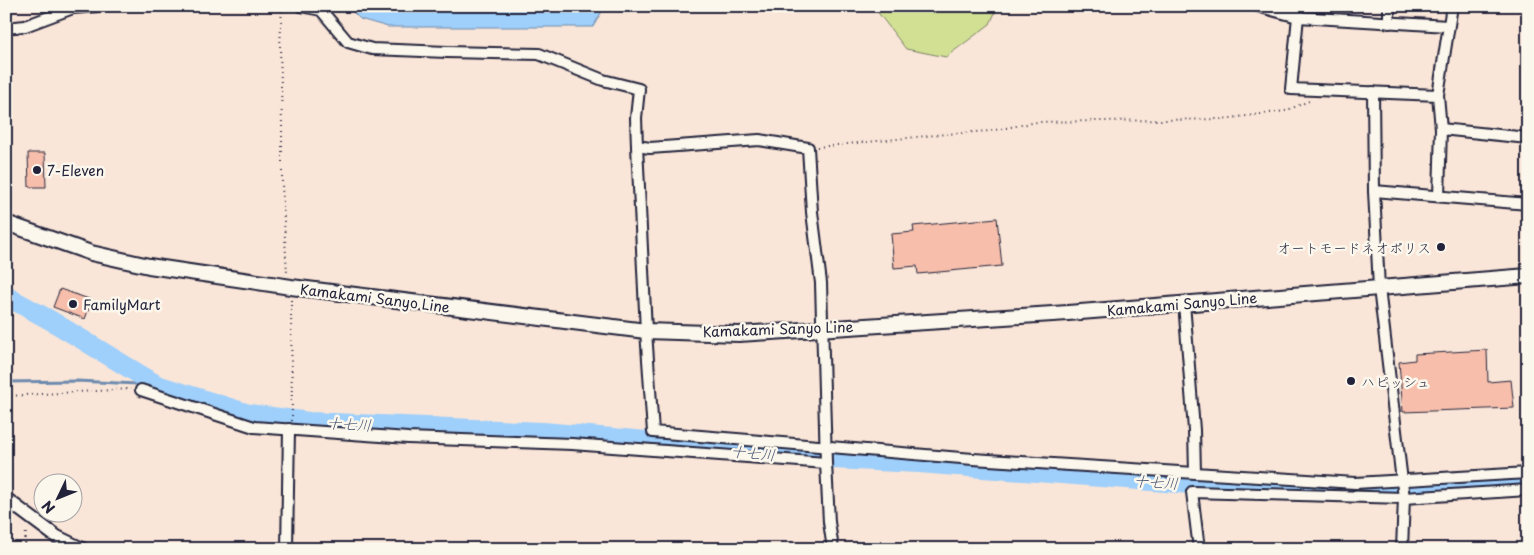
<svg xmlns="http://www.w3.org/2000/svg" width="1534" height="555" viewBox="0 0 1534 555" font-family="'Playpen Sans','Klee One',sans-serif">
<rect width="100%" height="100%" fill="#fae6d8"/>
<filter id="ink" filterUnits="userSpaceOnUse"><feTurbulence type="fractalNoise" baseFrequency=".02" numOctaves="2"/><feDisplacementMap in="SourceGraphic" scale="10" xChannelSelector="R" yChannelSelector="G"/><feConvolveMatrix kernelMatrix="1 2 1 2 8 2 1 2 1" color-interpolation-filters="sRGB"/></filter>
<g filter="url(#ink)">
<!-- green -->
<path fill="#d1e093" stroke="#7a8167" d="M873 6H998L990 24 946 57 906 49Z"/>
<!-- water -->
<path fill="#9fcffb" stroke="#6d8aae" d="M347 6H605L593 27H388L360 19Z"/>
<g fill="none" stroke-linecap="round" stroke-linejoin="round">
<!-- stream -->
<path stroke="#6d8aae" stroke-width="3" d="M6 382 77 381 157 385"/>
<!-- river -->
<path stroke="#9fcffb" stroke-width="20" d="M6 296 50 320 157 385 249 414 309 422 543 432 704 446 810 458 919 463 1204 485 1343 489 1410 488 1528 481"/>
</g>
<!-- building -->
<g fill="#f7bfab" stroke="#22223b">
<path d="M28 153H45L46 187H29Z"/>
<path d="M997 218 1002 266 918 274 917 266 894 268 891 234 914 232 913 226Z"/>
<path d="M60 289 92 300 85 319 53 307Z"/>
<path d="M1487 350 1488 382 1511 380 1514 408 1403 412 1399 362 1415 360V354Z"/>
</g>
<g fill="none" stroke-linecap="round" stroke-linejoin="round">
<defs>
<g id="minor">
<path d="M301 6 321 10 348 42 372 49 447 52 539 54 603 80 639 89 636 118 637 146 646 331 653 432 973 459 1355 483 1528 473"/>
<path d="M1257 6 1298 17 1448 26"/>
<path d="M1299 6 1291 89 1438 95"/>
<path d="M1389 23V6"/>
<path d="M6 28 25 26 73 8 98 6"/>
<path d="M1373 92 1374 191 1379 288 1404 498 1402 549"/>
<path d="M1441 129 1528 138"/>
<path d="M637 146 650 148 759 140 808 148 812 212 821 283 826 463 829 522 833 549"/>
<path d="M1374 191 1528 204"/>
<path d="M1439 196 1441 129 1438 95 1452 6"/>
<path d="M1184 303 1194 430 1195 473"/>
<path d="M141 390 254 427 408 438 572 444 826 463"/>
<path d="M287 549 289 429"/>
<path d="M1199 549 1192 492 1404 498 1528 490"/>
</g>
<path id="tertiary" d="M6 499 57 537 82 549"/>
<path id="secondary" d="M6 223 91 253 149 266 291 287 581 323 646 331 739 334 1068 313 1528 276"/>
</defs>
<!-- minor casing -->
<use href="#minor" stroke="#22223b" stroke-width="14"/>
<!-- tertiary casing -->
<use href="#tertiary" stroke="#22223b" stroke-width="16"/>
<!-- secondary casing -->
<use href="#secondary" stroke="#22223b" stroke-width="18"/>
<!-- path -->
<g stroke="#22223b" stroke-width="2" stroke-dasharray="1 4" stroke-linecap="butt">
<path d="M282 6 280 47 282 124V185L287 274"/>
<path d="M817 147 946 134 990 131 1037 122 1223 119 1285 111 1309 101"/>
<path d="M291 300 292 421"/>
<path d="M6 396 131 389"/>
<path d="M25 549 26 529"/>
</g>
<!-- minor -->
<use href="#minor" stroke="#fbf7ec" stroke-width="10"/>
<!-- tertiary -->
<use href="#tertiary" stroke="#fbf7ec" stroke-width="12"/>
<!-- secondary -->
<use href="#secondary" stroke="#fbf7ec" stroke-width="14"/>
</g>
</g>
<!-- markers -->
<g fill="#22223b" stroke="#fbf7ec" stroke-width="2">
<circle cx="37" cy="170" r="5"/>
<circle cx="1441" cy="247" r="5"/>
<circle cx="73" cy="304" r="5"/>
<circle cx="1351" cy="381" r="5"/>
</g>
<g text-anchor="middle" dominant-baseline="central" stroke-width="5" stroke-linejoin="round" paint-order="stroke">
<!-- poi labels -->
<g font-size="14" fill="#22223b" stroke="#fbf7ec" text-anchor="start">
<text x="47" y="170">7-Eleven</text>
<text x="1431" y="247" text-anchor="end">オートモードネオポリス</text>
<text x="83" y="304">FamilyMart</text>
<text x="1361" y="381">ハピッシュ</text>
</g>
<!-- street labels -->
<g font-size="14" fill="#22223b" stroke="#fbf7ec">
<text transform="translate(375 298) rotate(7)">Kamakami Sanyo Line</text>
<text transform="translate(1182 304) rotate(-5)">Kamakami Sanyo Line</text>
<text transform="translate(778 329) rotate(-2)">Kamakami Sanyo Line</text>
</g>
<!-- water labels -->
<g font-size="15" font-style="italic" fill="#485675" stroke="#fbf7ec">
<text transform="translate(349 423) rotate(3)">十七川</text>
<text transform="translate(753 452) rotate(5)">十七川</text>
<text transform="translate(1156 481) rotate(4)">十七川</text>
</g>
</g>
<!-- margin -->
<rect width="1534" height="555" fill="none" stroke="#fbf7ec" stroke-width="25"/>
<rect x="12" y="12" width="1509" height="530" fill="none" stroke="#22223b" stroke-width="2" filter="url(#ink)"/>
<!-- north arrow -->
<g transform="translate(58 498) rotate(227)"><circle r="24" fill="#fbf7ec" stroke="#a4a2a5"/>
<path d="M0-4L9 19L0 12L-9 19Z" fill="#22223b"/>
<text y="-8" font-size="14" font-weight="bold" text-anchor="middle" fill="#22223b">N</text>
</g>
</svg>
